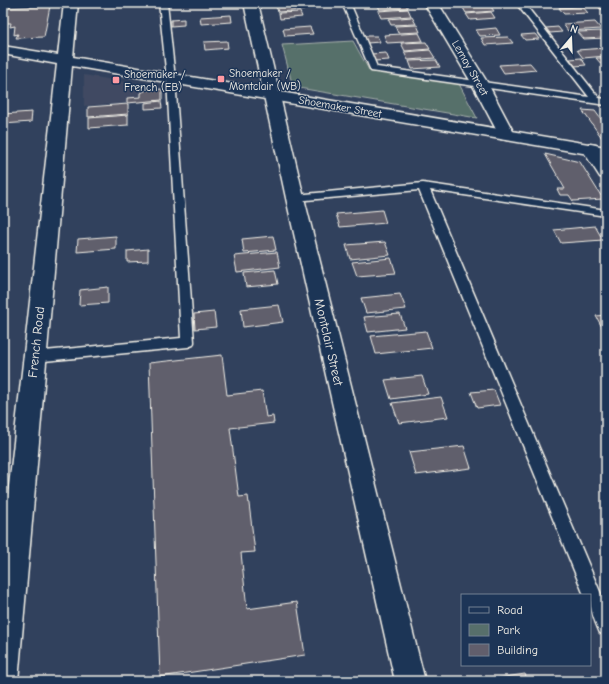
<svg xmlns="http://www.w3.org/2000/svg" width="609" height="684" viewBox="0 0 609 684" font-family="'Comic Neue',sans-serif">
<rect width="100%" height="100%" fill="#31415d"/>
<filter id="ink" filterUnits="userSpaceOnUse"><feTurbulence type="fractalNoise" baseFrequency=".025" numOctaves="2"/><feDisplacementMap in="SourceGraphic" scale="8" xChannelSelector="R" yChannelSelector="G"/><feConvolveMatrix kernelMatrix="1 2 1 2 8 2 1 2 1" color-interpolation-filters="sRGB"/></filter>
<g filter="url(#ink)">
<!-- built -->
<path fill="#3f4a62" d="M84 75 161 88V101L84 106Z"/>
<!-- green -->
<path fill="#576f6b" stroke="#a6b0aa" d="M353 41 369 70 458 82 477 118 293 87 282 45Z"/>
<!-- building -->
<g fill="#615e6c" stroke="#f4f1e8">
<path d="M377 3H405L408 8 380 10Z"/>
<path d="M556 3H580L582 5 559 7Z"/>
<path d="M302 4 304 10 278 12 276 6Z"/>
<path d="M489 4 494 11 466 13 462 6Z"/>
<path d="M50 6 44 37 16 38 18 34 14 35 15 26 10 27 11 23H3V8Z"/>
<path d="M583 7 588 13 564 14 559 8Z"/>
<path d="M408 9 411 16 381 18 378 11Z"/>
<path d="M300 12 302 17 280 19 279 13Z"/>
<path d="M491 12 495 18 470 20 466 14Z"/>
<path d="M231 15 232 22 201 24 200 17Z"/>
<path d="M412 17 416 24 391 25 388 19Z"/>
<path d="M184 19V25L171 26V20Z"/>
<path d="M595 22 601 29 568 31 563 24Z"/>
<path d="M417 25 420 32 398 33 395 26Z"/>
<path d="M310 27 313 34 285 36 283 29Z"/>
<path d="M558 27 562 32 550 33 546 28Z"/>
<path d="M496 28 500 35 480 36 476 30Z"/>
<path d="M603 31 606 34V38L584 39 578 32Z"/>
<path d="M419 33 423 41 387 43 384 35Z"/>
<path d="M535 34 539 39 525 40 521 35Z"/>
<path d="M364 36H377L380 42 367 43Z"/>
<path d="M508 37 513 43 485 45 481 38Z"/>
<path d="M227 41 228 48 205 50 204 42Z"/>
<path d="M426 42 430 49 405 51 401 43Z"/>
<path d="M606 48V56L583 58 577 50Z"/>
<path d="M430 50 435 58 408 60 404 52Z"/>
<path d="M386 53 389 60 374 61 371 54Z"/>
<path d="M581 58 586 65 575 66 570 59Z"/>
<path d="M596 58H606V66H603Z"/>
<path d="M436 60 440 67 412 69 409 61Z"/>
<path d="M530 63 536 70 504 73 499 65Z"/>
<path d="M162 89V100L127 103V98L141 97V93L146 90Z"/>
<path d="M161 101 162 108 145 109V103Z"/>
<path d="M128 104V114L88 117V107Z"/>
<path d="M582 110 595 111 606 126V138H602Z"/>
<path d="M32 112 31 122 3 124V114Z"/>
<path d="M128 115V125L89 128V118Z"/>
<path d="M545 154 580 162 603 199 573 201 569 195H560L557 189H565Z"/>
<path d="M382 210 386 223 340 227 336 214Z"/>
<path d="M595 226 603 240 561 243 554 230Z"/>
<path d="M116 236V249L77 252 78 239Z"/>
<path d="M273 236 276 250 244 253 242 239Z"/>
<path d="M385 242 390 255 350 259 346 245Z"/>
<path d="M148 249V261L127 262V251Z"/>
<path d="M277 252 280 267 237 272 234 256Z"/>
<path d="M391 258 396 273 357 276 352 262Z"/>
<path d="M275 270 278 284 246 287 244 273Z"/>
<path d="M108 287V303L79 305 80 290Z"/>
<path d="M400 294 406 309 366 313 361 298Z"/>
<path d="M279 305 283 322 243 327 241 309Z"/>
<path d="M214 312 216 327 195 329 194 314Z"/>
<path d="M400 314 405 328 368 332 364 317Z"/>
<path d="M606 315V335L596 316Z"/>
<path d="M426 331 432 348 376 354 371 336Z"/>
<path d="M222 355 227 395 262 391 266 417 273 416 274 423 230 428 239 497 248 496 255 552 241 553 247 609 297 602 305 655 160 677 149 363Z"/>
<path d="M422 376 428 394 391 399 385 380Z"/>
<path d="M494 390 500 405 477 408 471 392Z"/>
<path d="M441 397 448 417 399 423 392 403Z"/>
<path d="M464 446 471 468 416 475 409 452Z"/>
<path d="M525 674 528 681H478Z"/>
</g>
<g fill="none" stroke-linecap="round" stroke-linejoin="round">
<defs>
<g id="service">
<path d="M159 3H167L175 79 194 342 193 345 188 347 34 362 29 360 27 357 29 354 34 352 181 338 167 79Z"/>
<path d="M342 3H350L377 67 589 97 516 3H524L599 98 606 99V105L371 71Z"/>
<path d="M423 183 606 210V216L430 190 606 606V635L600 633C594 620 590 609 590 595H584L419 190 295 201 290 198 295 195Z"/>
</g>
<g id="minor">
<path d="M244 3H258L304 198 425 681H395L286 198Z"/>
<path d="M424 3H438L487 82 515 135 513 139 507 140 501 139 499 135 471 82Z"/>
<path d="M597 3H606V9L601 8Z"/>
<path d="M590 144 596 145 606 160V178L600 177 582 149 584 145Z"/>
</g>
<path id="tertiary" d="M64 3H78L73 57 606 147V157L72 66 18 681H3V539L57 64 3 54V46L58 55Z"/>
</defs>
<!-- service casing -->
<use href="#service" stroke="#f4f1e8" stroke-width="3"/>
<!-- minor casing -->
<use href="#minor" stroke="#f4f1e8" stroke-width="3"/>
<!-- tertiary casing -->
<use href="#tertiary" stroke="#f4f1e8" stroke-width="3"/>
<!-- service -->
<use href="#service" fill="#1d3557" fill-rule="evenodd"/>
<!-- minor -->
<use href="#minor" fill="#1d3557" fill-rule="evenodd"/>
<!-- tertiary -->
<use href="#tertiary" fill="#1d3557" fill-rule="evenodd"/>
</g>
</g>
<!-- markers -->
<g fill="#ff9aa2" stroke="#1d3557" stroke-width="1.5">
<rect x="217" y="75" width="8" height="8" rx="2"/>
<rect x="112" y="76" width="8" height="8" rx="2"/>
</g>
<g text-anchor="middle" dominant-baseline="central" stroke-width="3" stroke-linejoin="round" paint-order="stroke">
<!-- far-street labels -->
<g font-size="11" fill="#f4f1e8" stroke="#1d3557">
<text transform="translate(470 68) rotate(60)">Lemay Street</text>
<text transform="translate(340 107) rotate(10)">Shoemaker Street</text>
</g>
<!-- far-poi labels -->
<g font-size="11" fill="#f4f1e8" stroke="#1d3557" text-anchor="start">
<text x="229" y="73">Shoemaker /<tspan x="229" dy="13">Montclair (WB)</tspan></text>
<text x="124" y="74">Shoemaker /<tspan x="124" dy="13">French (EB)</tspan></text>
</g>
<!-- street labels -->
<g font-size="13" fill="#f4f1e8" stroke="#1d3557">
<text transform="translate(36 342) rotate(-84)">French Road</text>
<text transform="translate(329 342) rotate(77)">Montclair Street</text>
</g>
</g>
<!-- margin -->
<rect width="609" height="684" fill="none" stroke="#1d3557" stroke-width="16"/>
<rect x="8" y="8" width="593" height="668" fill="none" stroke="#f4f1e8" stroke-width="1.5" filter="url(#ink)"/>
<!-- legend -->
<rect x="461" y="594" width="130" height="72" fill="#1d3557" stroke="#738091"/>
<rect x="469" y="607" width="20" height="6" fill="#1d3557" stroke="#738091"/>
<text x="497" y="614" font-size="12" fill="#f4f1e8">Road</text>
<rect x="469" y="624" width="20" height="12" fill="#576f6b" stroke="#738091"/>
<text x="497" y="634" font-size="12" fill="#f4f1e8">Park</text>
<rect x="469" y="644" width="20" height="12" fill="#615e6c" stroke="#738091"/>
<text x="497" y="654" font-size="12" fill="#f4f1e8">Building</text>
<!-- north arrow -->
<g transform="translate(571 38) rotate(19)" stroke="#1d3557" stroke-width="3" paint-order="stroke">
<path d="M0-3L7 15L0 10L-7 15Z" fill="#f4f1e8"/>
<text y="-6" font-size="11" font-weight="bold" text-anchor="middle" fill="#f4f1e8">N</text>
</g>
</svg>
